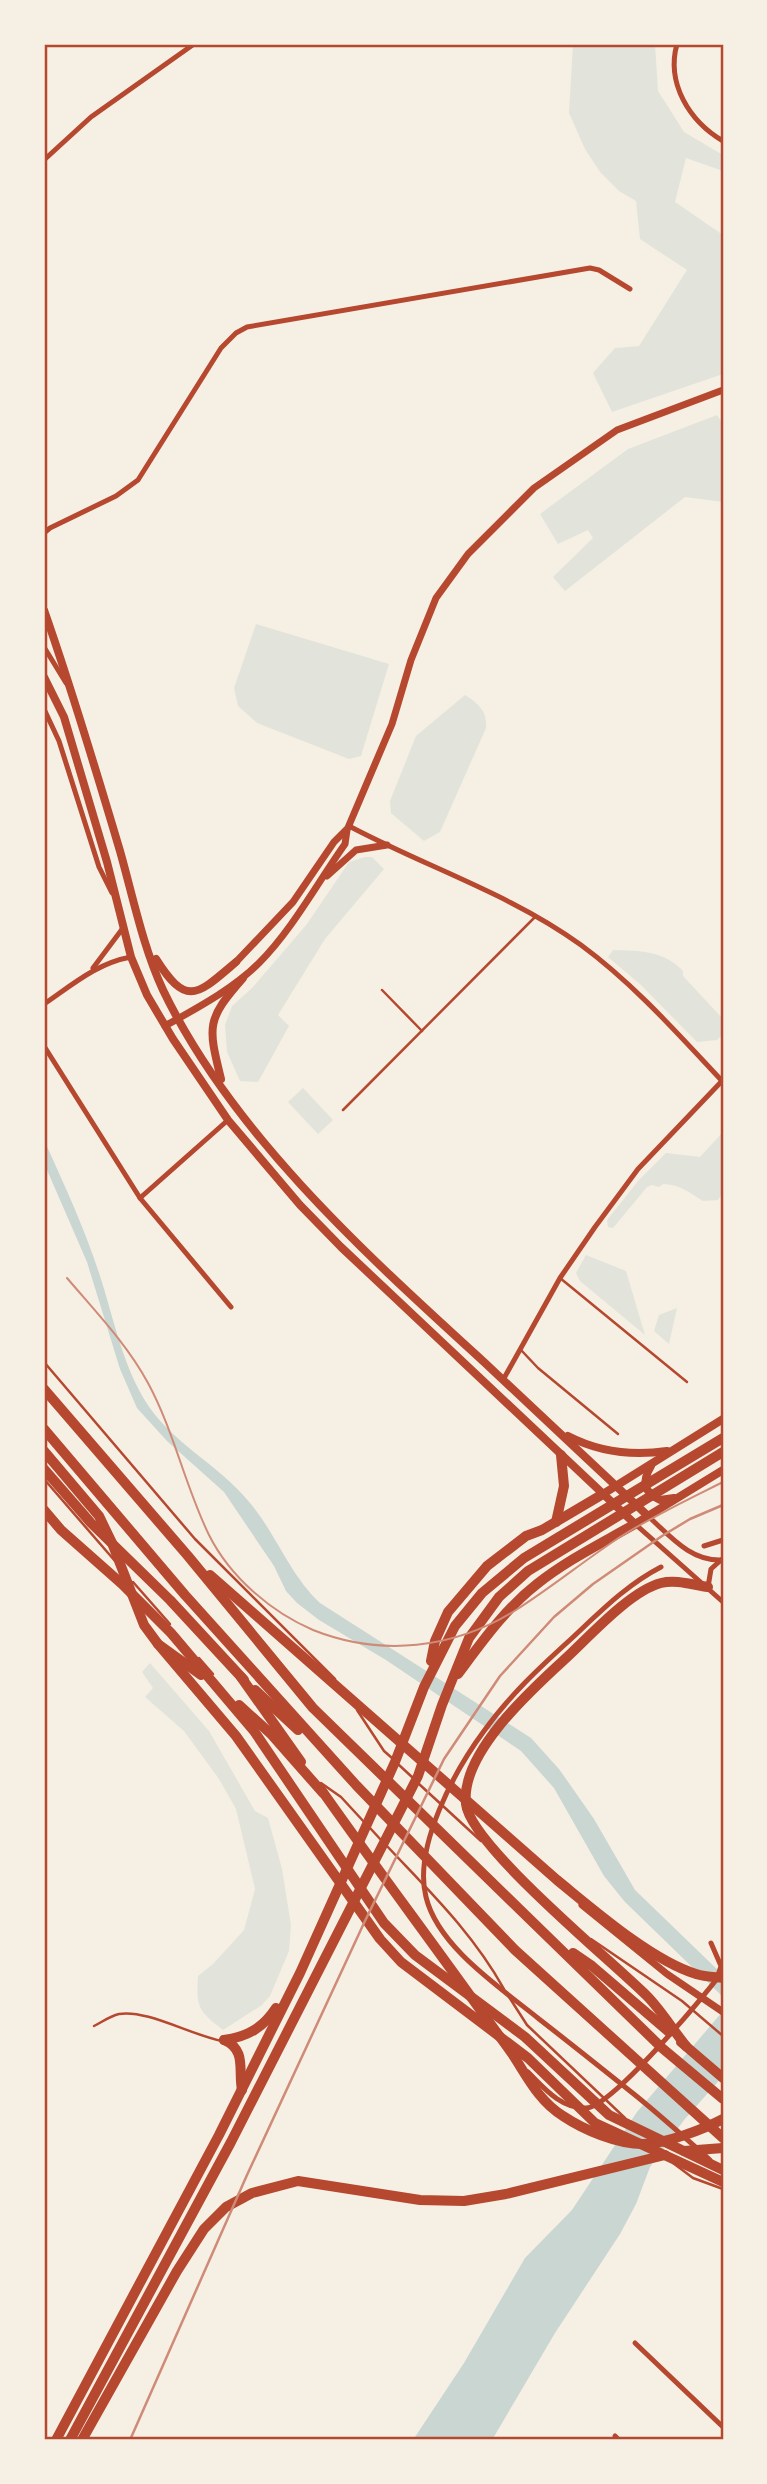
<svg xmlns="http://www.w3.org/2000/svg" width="767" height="2484" viewBox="0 0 767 2484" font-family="Barlow,sans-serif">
<rect width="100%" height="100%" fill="#f6efe4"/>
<!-- green -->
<g fill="#e2e4dc">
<path d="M573 44H655L658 91 684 132 723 155V171L686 158 675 202 723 235V374L612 412 593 373 615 348 639 346 687 270 640 239 636 201 619 191 600 172 585 149 569 113Z"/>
<path d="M717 415 723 424V502L685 497 565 591 553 577 593 538 588 530 558 544 540 514 628 449Z"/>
<path d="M256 624 389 664 361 756 349 759 257 723 238 706 234 688Z"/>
<path d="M465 695C479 704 487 711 486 728L440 832 424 841 391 813 390 801 416 736Z"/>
<path d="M365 857H372L384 869 325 939 278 1015 289 1026 258 1082 240 1081 227 1052 225 1025 232 1006 252 988 307 924 349 862Z"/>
<path d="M613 950C640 951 663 950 683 971V976L723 1019V1034L717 1040 697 1042 641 985 608 957Z"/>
<path d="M303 1088 333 1120 318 1134 288 1102Z"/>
<path d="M723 1132V1192L718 1200 703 1201C690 1193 679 1184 663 1184L659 1187 652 1185 647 1187 613 1228 608 1227 607 1220 639 1180 666 1153 700 1157Z"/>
<path d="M586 1255 626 1271 645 1335 580 1281 576 1273Z"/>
<path d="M677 1308 669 1344 654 1331 659 1315Z"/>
<path d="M150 1663 209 1731 255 1811 268 1818 282 1869 291 1925 289 1951 270 1996 262 2005 223 2030C198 2011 196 2007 198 1976L213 1964 244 1930 255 1889 236 1809 219 1779 184 1731 145 1697 153 1688 142 1672Z"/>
</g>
<!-- water -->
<g fill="#c9d6d2">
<path d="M44 1140C64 1184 84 1227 99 1273 113 1315 121 1360 144 1399 170 1443 219 1464 250 1503 276 1534 290 1575 320 1603L531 1738 559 1769 594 1819 635 1890 723 1975V1997L625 1902 604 1876 554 1788 521 1751 386 1660 319 1620 297 1603 286 1591 274 1566 224 1492 167 1441 137 1408 120 1369 87 1262 44 1163Z"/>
<path d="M723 2011V2076L684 2120 650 2167 636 2204 620 2234 555 2333 492 2440H413L464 2363 525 2258 572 2210 637 2112Z"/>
</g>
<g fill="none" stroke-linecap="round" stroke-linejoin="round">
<!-- service -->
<g stroke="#b5482f" stroke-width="2.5">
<path d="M382 990 422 1031"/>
<path d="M343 1110 535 917"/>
<path d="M560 1278 687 1382"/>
<path d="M521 1350 538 1368 618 1434"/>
<path d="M44 1362 195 1539 335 1679"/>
<path d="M44 1479 115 1561"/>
<path d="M133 1582 170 1624"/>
<path d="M199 1658 213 1674"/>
<path d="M357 1710 384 1751 392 1758"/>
<path d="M399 1765 412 1777"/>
<path d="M321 1783 341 1797 365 1823"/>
<path d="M419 1784 481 1841"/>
<path d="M370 1828 382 1841"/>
<path d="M386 1845C430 1892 472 1932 504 1989"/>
<path d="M591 1939 682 2001 723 2036"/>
<path d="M509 1997 527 2025 625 2118"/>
<path d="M94 2026C102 2022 110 2016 119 2014 146 2009 191 2035 222 2041"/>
<path d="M673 2163 693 2178 723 2189"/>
</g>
<!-- minor -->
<g stroke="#b5482f" stroke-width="5">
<path d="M677 44C666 83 689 121 723 141"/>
<path d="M44 160 91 117 194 44"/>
<path d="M44 533 50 528 116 496 138 480 221 348 236 333 247 327 590 268 599 270 630 289"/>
<path d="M44 647 66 683"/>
<path d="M44 709 59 741 99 867 112 893"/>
<path d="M349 826C426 867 511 894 581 945 634 984 678 1034 723 1082"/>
<path d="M93 968 123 928"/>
<path d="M44 1004C72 985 97 963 131 957"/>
<path d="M44 1046 140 1198 231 1307"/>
<path d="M140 1198 228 1120"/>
<path d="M503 1380 560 1278 595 1227 638 1169 722 1081"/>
<path d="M648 1516C670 1536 691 1562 723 1560"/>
<path d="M635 1524 723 1602"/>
<path d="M704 1546 723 1540"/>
<path d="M661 1567C626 1585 599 1613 571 1639 539 1668 509 1696 484 1731 455 1770 413 1847 426 1897 438 1947 501 1988 539 2019 570 2043 600 2067 630 2091 658 2113 684 2137 710 2160"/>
<path d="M708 1587 711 1569 721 1560"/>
<path d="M711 1943 721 1966 718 1975"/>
<path d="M528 2072C544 2088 561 2109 586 2108 612 2107 704 1996 723 1971"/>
<path d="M635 2343 723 2427"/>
<path d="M615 2436 619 2440"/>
</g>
<!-- tertiary -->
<g stroke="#b5482f" stroke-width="7">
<path d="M327 876 356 850 387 845"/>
<path d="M236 962 293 902 334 842 346 830"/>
<path d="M165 1026C197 1008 233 989 259 963 292 930 318 882 345 844L347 830 392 724 411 660 436 598 468 554 534 488 617 430 723 390"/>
<path d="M582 1905 667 1974 723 2012"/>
</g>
<!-- secondary -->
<g stroke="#b5482f" stroke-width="8">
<path d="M44 610C72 690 96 770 120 851 133 897 143 947 163 990 232 1134 368 1256 484 1362 539 1413 593 1465 648 1516"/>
<path d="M44 677 64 717 107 862 131 957 147 995 173 1039 228 1120 300 1205 341 1247 635 1524 723 1470"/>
<path d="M156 959C187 1008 197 995 236 962"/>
<path d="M221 1079C208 1026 206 1020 243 978"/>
<path d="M568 1436C599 1452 633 1456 667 1451"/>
<path d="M651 1466C642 1481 643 1492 660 1500L674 1498"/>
<path d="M603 1494 723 1419"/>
</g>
<!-- trunk -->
<g stroke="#b5482f" stroke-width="10">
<path d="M44 1389 188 1556 313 1708 662 2048 723 2099"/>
<path d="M44 1429 185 1595 356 1785 515 1950 723 2138"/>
<path d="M44 1469 91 1523 170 1600 244 1680"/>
<path d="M210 1575 557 1880C594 1910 651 1960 696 1974 705 1977 715 1977 723 1978"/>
<path d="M241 1677 301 1762"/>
<path d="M255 1690 298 1730"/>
<path d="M320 1788C372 1862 426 1934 479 2008 490 2024 502 2039 513 2055 528 2078 539 2101 563 2116 584 2130 617 2144 643 2144 665 2144 704 2129 723 2119"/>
<path d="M573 1953 592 1966 669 2032"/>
<path d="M681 2042 723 2078"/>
<path d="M686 2046C673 2030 661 2010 647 1996 612 1961 470 1845 466 1804 460 1754 531 1690 565 1659 589 1637 630 1591 661 1583 676 1579 693 1585 708 1587"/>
</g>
<!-- motorway -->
<g stroke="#b5482f" stroke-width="10">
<path d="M44 1451 99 1516 112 1543 144 1625 158 1644 201 1675"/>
<path d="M44 1510 61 1530 122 1584 171 1633 254 1731 384 1923 415 1955 525 2037 609 2115 723 2170"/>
<path d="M556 1522 564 1486 561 1455"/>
<path d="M158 1644 236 1736 380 1939 401 1962 528 2058 595 2123 723 2182"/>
<path d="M431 1661 435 1641 448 1612 487 1566 526 1536 542 1530 603 1494"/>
<path d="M458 1674C482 1642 505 1609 537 1584 567 1560 602 1543 635 1524"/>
<path d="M239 1705 271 1734 323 1793"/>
<path d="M224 2040C247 2037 263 2028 276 2008"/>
<path d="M224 2040C247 2050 238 2070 242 2090"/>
<path d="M684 2151 723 2148"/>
<path d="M56 2440 219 2135 300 1973 395 1762 424 1687 455 1626 482 1593 524 1558 723 1438"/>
<path d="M70 2440 231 2142 418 1776 442 1705 469 1638 499 1597 528 1571 723 1452"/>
<path d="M82 2440 177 2271 204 2229 226 2207 252 2193 298 2181 420 2200 464 2201 506 2194 665 2155"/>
</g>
<!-- tram -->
<path stroke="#cf8b77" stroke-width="2" d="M67 1278C95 1311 127 1344 148 1383 174 1431 185 1486 209 1535 230 1577 271 1612 313 1630 381 1657 454 1649 516 1610 552 1587 585 1560 620 1537 653 1516 689 1499 723 1482"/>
<!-- rail -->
<path stroke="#cf8b77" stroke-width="2.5" d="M130 2440 247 2175 364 1923 444 1759 500 1676 554 1617 593 1584 662 1536 690 1519 723 1505"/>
</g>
<!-- border -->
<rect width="767" height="2484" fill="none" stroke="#f6efe4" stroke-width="91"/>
<rect x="46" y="46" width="676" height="2392" fill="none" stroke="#b5482f" stroke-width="2.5"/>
</svg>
